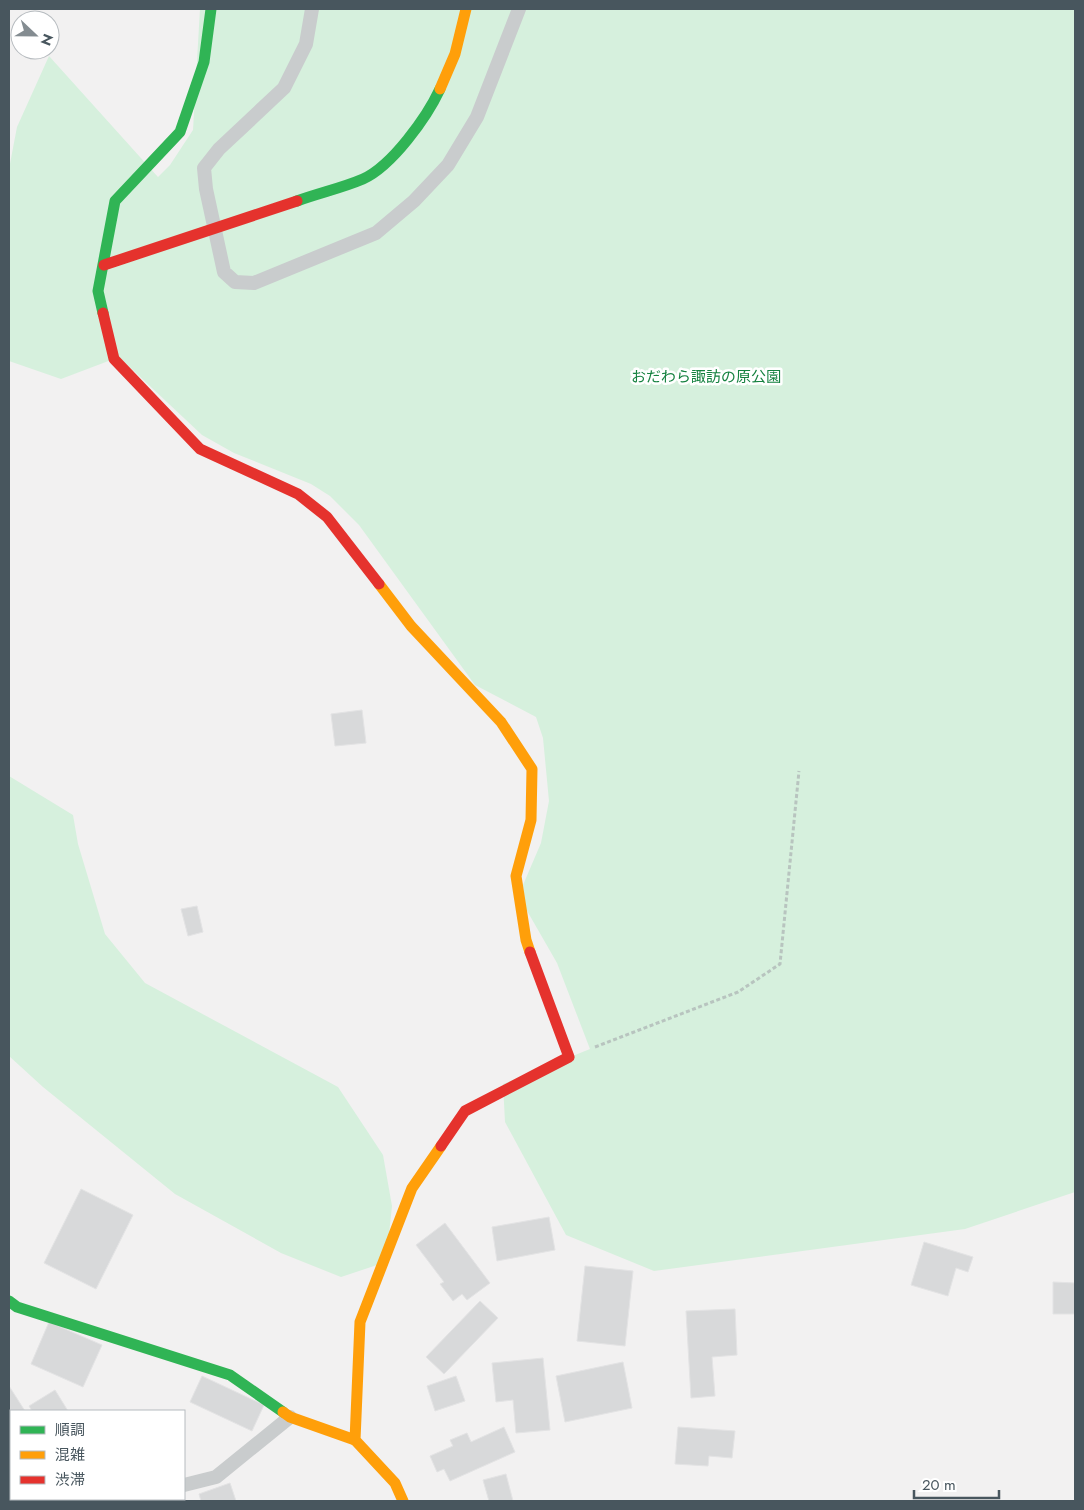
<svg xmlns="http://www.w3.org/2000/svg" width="1084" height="1510" viewBox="0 0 1084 1510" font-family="Jost,'Noto Sans JP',sans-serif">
<rect width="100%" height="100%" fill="#f2f1f1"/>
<!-- green -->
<g fill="#d6f0dd">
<path d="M200 9H1075V1192L965 1229 654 1271 566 1235 505 1122 503 1084 590 1049 557 963 526 909 523 885 541 843 549 801 543 738 536 717 475 685 359 525 330 496 311 484 234 453 202 435 119 357 61 379 9 361V169L17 127 49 56 158 177 170 165 193 130Z"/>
<path d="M9 776 73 815 78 844 105 934 145 983 338 1087 383 1155 392 1206 386 1262 341 1277 281 1253 175 1194 43 1087 9 1056Z"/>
</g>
<!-- building -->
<g fill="#d8d9da" stroke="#e3e3e4">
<path d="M362 710 366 743 335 746 331 714Z"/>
<path d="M197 906 203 932 188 936 181 909Z"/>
<path d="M81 1189 133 1215 96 1289 44 1263Z"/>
<path d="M549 1217 555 1250 497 1261 492 1227Z"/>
<path d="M445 1223 490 1283 467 1300 462 1294 453 1301 440 1284 444 1282 416 1245Z"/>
<path d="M924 1242 973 1257 968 1272 956 1268 948 1296 911 1285Z"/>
<path d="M585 1266 633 1271 625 1346 577 1341Z"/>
<path d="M1053 1282 1075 1283V1314H1053Z"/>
<path d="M480 1301 498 1318 444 1374 426 1357Z"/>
<path d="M735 1309 737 1355 712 1357 715 1396 691 1398 686 1311Z"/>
<path d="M49 1322 102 1345 83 1387 31 1364Z"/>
<path d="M543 1358 550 1430 516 1433 513 1400 496 1402 492 1363Z"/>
<path d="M623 1362 632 1408 565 1422 556 1376Z"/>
<path d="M202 1376 264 1405 252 1431 190 1402Z"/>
<path d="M456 1376 465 1401 435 1411 427 1386Z"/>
<path d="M9 1386 25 1411H11V1441L9 1443Z"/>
<path d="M55 1390 68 1411H32L29 1406Z"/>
<path d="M504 1427 515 1452 450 1481 444 1469 437 1472 430 1456 453 1446 450 1440 467 1433 471 1442Z"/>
<path d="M678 1427 735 1431 732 1458 709 1456 708 1466 675 1464Z"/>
<path d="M11 1452V1498L9 1493V1453Z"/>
<path d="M506 1474 513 1501H489L483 1480Z"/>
<path d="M230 1483 236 1501H201L199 1494Z"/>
</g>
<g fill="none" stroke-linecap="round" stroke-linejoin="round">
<!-- path -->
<path stroke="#b8c4bf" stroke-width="3" stroke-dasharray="4 2.5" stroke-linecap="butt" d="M595 1047 738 992 780 964 799 771"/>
<!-- lane -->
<g stroke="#c9cccd" stroke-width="14">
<path d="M312 9 306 44 284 88 219 149 204 168 206 189 224 272 235 282 254 283 376 233 414 201 448 165 477 117 519 9"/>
<path d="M184 1485 216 1477 290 1417"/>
<path d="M149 1499V1501"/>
</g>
<!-- fast -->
<g stroke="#30b455" stroke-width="11">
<path d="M297 201C319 193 342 188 363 179 392 166 427 117 440 89"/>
<path d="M103 313 98 291 115 201 180 132 204 62 211 9"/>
<path d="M9 1301 17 1307 230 1375 283 1412"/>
</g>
<!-- slow -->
<g stroke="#ff9f0a" stroke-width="11">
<path d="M440 89 455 54 466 9"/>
<path d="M379 584 411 626 501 722 532 769 531 820 516 876 526 940 530 952"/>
<path d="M283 1412 290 1417 355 1440"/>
<path d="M403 1501 395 1483 355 1440 360 1322 412 1188 441 1146"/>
</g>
<!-- jam -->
<g stroke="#e5322d" stroke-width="11">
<path d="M104 265 297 201"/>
<path d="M103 313 114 359 200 449 298 494 327 517 379 584"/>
<path d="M441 1146 465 1111 569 1057 530 952"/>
</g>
</g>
<g text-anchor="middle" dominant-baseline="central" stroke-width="5" stroke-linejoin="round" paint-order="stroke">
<!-- park labels -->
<g font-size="15" fill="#168240" stroke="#fff">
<text x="706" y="377">おだわら諏訪の原公園</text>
</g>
</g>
<!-- border -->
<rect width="1084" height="1510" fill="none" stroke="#48565e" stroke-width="20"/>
<!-- legend -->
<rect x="10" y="1410" width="175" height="90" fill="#ffffff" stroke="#b6bbbf"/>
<rect x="20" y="1426" width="25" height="8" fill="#30b455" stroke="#b6bbbf"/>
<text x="55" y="1435" font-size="15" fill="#48565e">順調</text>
<rect x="20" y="1451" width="25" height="8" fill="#ff9f0a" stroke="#b6bbbf"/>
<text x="55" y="1460" font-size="15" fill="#48565e">混雑</text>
<rect x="20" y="1476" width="25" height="8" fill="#e5322d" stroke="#b6bbbf"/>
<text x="55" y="1485" font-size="15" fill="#48565e">渋滞</text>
<!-- north arrow -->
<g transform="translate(35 35) rotate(112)"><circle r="24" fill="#ffffff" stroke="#b6bbbf"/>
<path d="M0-4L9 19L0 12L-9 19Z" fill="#848c91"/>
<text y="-8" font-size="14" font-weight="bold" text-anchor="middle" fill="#48565e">N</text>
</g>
<!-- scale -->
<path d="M914 1490v8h85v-8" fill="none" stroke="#48565e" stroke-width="2.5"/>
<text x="922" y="1490" font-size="15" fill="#48565e" stroke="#ffffff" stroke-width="4" paint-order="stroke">20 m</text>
</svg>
